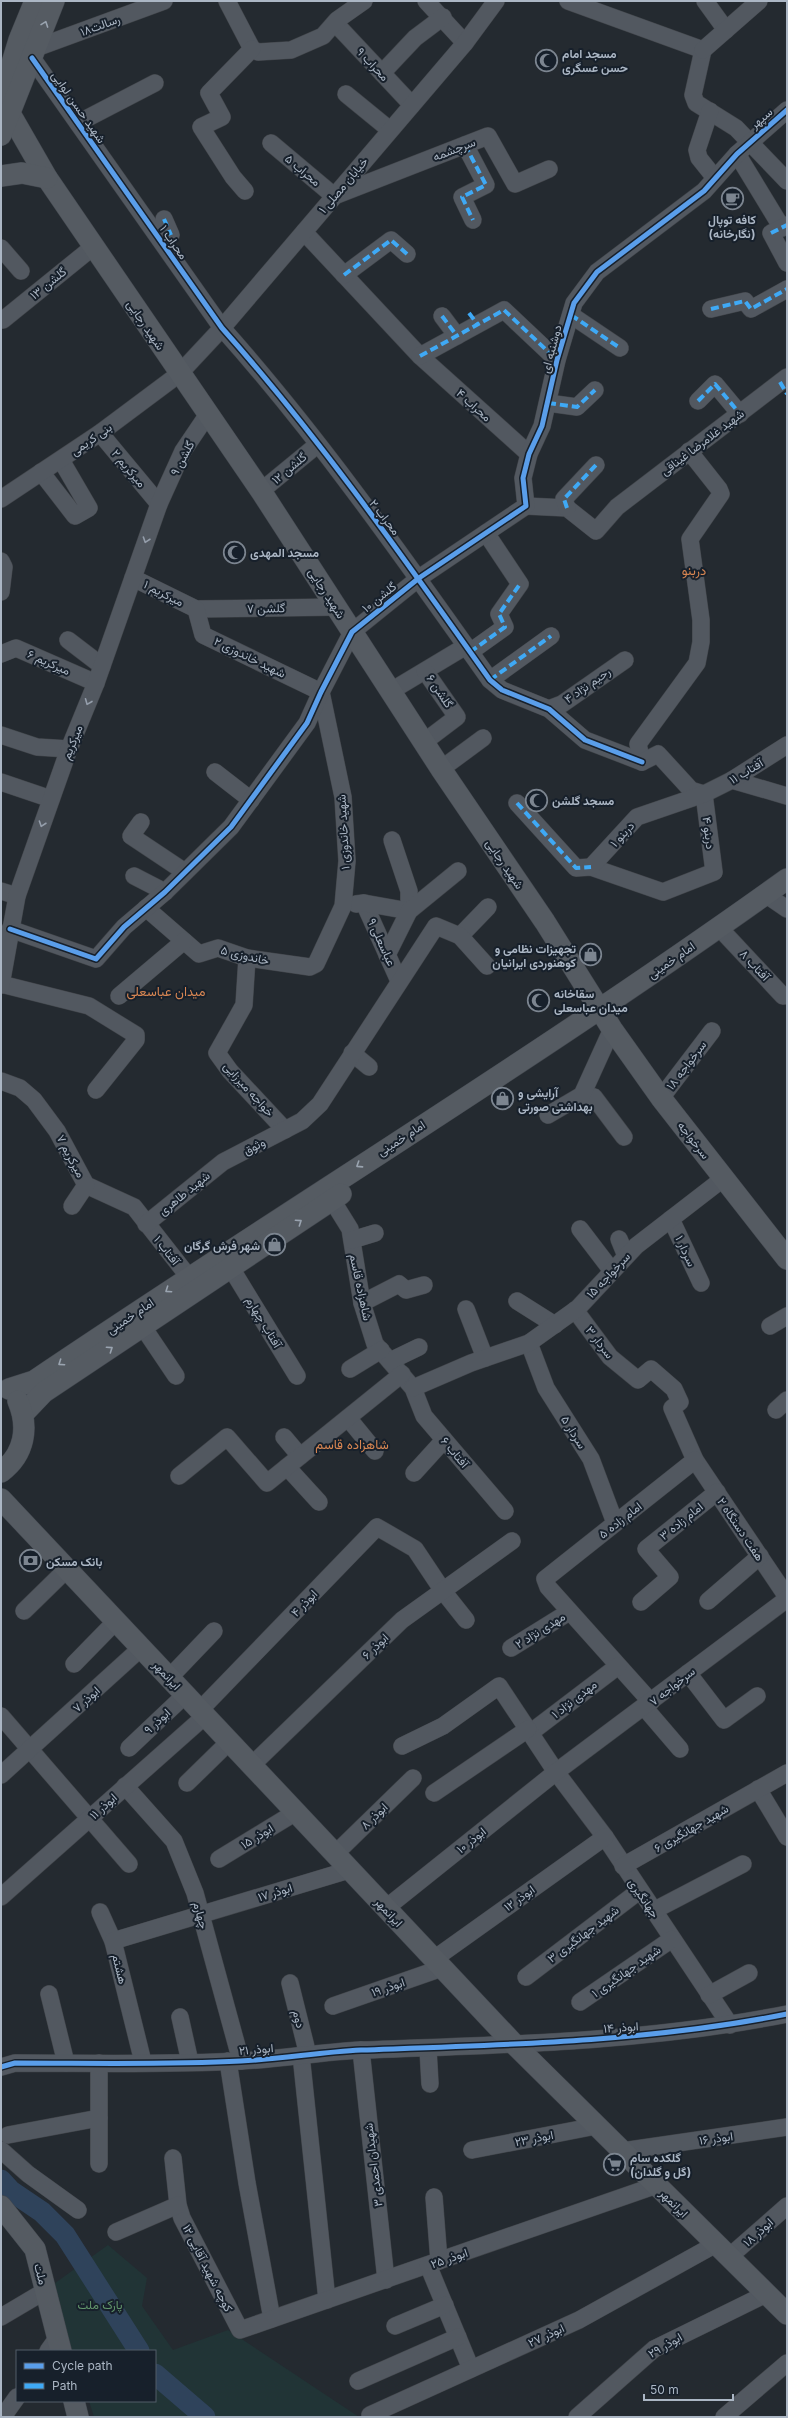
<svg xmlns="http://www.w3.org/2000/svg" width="788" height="2418" viewBox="0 0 788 2418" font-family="Inter,Vazirmatn,sans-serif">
<rect width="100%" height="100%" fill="#242a30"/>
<!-- green -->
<path fill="#213436" d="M108 2245 147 2278 142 2306 173 2350 228 2330 359 2417H94L89 2401H155V2351H72L51 2286Z"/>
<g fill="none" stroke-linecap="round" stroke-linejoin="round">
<!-- river -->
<g stroke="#2f435b" stroke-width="21">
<path d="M1 2180 11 2191 42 2212 65 2235 139 2351"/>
<path d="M155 2374 205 2417"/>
</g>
<defs>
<g id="minor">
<path d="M227 1 252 49"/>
<path d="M426 1 465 43"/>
<path d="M568 1 703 50"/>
<path d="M705 1 726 30"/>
<path d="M335 23 412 105"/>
<path d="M36 48 164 1"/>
<path d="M252 49 258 52 291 50 323 36 337 20 364 1"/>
<path d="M703 50 693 95 696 103 736 128 787 181"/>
<path d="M703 50 759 1"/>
<path d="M32 58 222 328C320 438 405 560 490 680L502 690 549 709 585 740 642 762"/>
<path d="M382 73 415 38 443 17"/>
<path d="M346 94 390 130"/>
<path d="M710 111 697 150 699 158 715 178"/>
<path d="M78 123 155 83"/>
<path d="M271 143 334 196 488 136 515 184 549 169"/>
<path d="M465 145 486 185 462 197 473 220"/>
<path d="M737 154 782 228"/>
<path d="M245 191 233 177 201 127 222 117 209 93 252 49"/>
<path d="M164 219 171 235"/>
<path d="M787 225 771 233 787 263"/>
<path d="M304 232 420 356 529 454"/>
<path d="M1 248 21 271"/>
<path d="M344 275 391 240 407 254"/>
<path d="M711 309 745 301 751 309 787 289"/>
<path d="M571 315 620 348"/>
<path d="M442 316 457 336"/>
<path d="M3 320 93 247"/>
<path d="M420 356 504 310 557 360"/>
<path d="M698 401 715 384 740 414"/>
<path d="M548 403 577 407 595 390"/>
<path d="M100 433 159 504"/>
<path d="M41 472 75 516 89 508 61 460"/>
<path d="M261 491 317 445"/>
<path d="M1 499 100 433 179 374 222 328 465 43 496 1"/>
<path d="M526 506 567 508 596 531 617 507 787 377"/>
<path d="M567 508 564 499 596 465"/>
<path d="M1 561 4 567 1 592"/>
<path d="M133 578 196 609 337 607"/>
<path d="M196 609 203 635 321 692"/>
<path d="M68 640 102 666"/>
<path d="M470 652 505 627 499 614 520 584 486 533"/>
<path d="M1 654 16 648 96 683"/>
<path d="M490 680 551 636"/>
<path d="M391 691 466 646"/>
<path d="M549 709 562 704 625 660"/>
<path d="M1 735 37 747 69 749"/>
<path d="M424 742 457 717 425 671"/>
<path d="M642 762 638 744 697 663 701 642V620L690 539 721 494 719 489 689 451"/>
<path d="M642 762 658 754 691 790 704 794"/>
<path d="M441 769 483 738"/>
<path d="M215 772 251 800"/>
<path d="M732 780 787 796"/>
<path d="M1 782 51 799"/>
<path d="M517 803 576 868 591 867 663 892 714 872 704 794"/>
<path d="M141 822 131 836 185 872"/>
<path d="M392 840 409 891V911"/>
<path d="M591 867 637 817 704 794 732 780 787 745"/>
<path d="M134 876 165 892"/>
<path d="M1 891 17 896"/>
<path d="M765 894 787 909"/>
<path d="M364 903 399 981"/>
<path d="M356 904 364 903 409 911"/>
<path d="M146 908 199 954 218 948 247 958 310 967 316 964 343 906 347 861 343 797 321 692"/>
<path d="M10 929 96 959 124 927 165 892 231 827 307 723 321 692 352 632 419 578 526 506 523 478 529 454 542 426 557 360 574 303 597 272 704 191 737 154 787 110"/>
<path d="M726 935 783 996"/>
<path d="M460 936 488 907"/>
<path d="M387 955 409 911 458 871"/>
<path d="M247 958 244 1005 217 1053 230 1071 285 1130"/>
<path d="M1 984 89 1006 136 1035V1040L96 1090"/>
<path d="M1 985 17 896 69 749 96 683 159 504 183 451 208 414"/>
<path d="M119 996 184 941"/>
<path d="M352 1053 369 1067"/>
<path d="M1 1081 20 1088 34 1100 57 1131 86 1185 134 1207 188 1276"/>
<path d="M582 1095 594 1097 624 1137"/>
<path d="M661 1098 712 1031"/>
<path d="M548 1115 582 1095 612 1029"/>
<path d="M332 1200 350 1229 362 1303 375 1344 413 1388 424 1416 505 1511"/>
<path d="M72 1206 86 1185"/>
<path d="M671 1219 701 1283"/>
<path d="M146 1224 223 1162 302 1121 320 1104 436 926 460 936 487 966"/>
<path d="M580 1229 612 1271"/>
<path d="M619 1239 626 1256"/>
<path d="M352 1240 375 1233"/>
<path d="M231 1268 297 1376"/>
<path d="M517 1301 555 1325"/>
<path d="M362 1303 399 1284 406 1290 424 1285"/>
<path d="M466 1309 485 1358"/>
<path d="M575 1310 610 1357 638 1380 651 1369 674 1389 680 1402 672 1408 695 1460 787 1597"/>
<path d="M770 1326 787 1316"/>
<path d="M143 1327 176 1376"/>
<path d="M529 1343 546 1388 591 1459 615 1523"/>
<path d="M390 1361 419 1347"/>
<path d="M350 1369 381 1350"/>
<path d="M413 1388 471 1363 529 1343 578 1308 636 1246 724 1178"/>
<path d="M776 1410 787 1400"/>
<path d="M348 1418 375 1451"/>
<path d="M284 1437 300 1456"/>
<path d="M287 1467 319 1502"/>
<path d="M414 1473 444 1440"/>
<path d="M179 1476 227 1437 267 1483 402 1374"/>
<path d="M708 1601 760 1556"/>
<path d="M641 1602 670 1577 646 1549 717 1492"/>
<path d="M24 1611 67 1569"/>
<path d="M511 1648 569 1612"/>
<path d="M74 1664 116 1621"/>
<path d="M688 1673 724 1720 757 1696"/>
<path d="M169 1678 214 1631"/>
<path d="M651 1702 548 1587 545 1579 695 1460"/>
<path d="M644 1707 680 1749"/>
<path d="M200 1710 377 1527 415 1549 443 1591 466 1620"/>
<path d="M1 1716 129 1864"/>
<path d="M530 1733 618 1666"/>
<path d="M402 1746 443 1726 499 1686 556 1772 605 1837 730 2025"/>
<path d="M129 1748 185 1695"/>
<path d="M252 1765 402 1620 512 1541"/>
<path d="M1 1775 141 1648"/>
<path d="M187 1783 229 1742"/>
<path d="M125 1786 174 1841 195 1893 241 2061"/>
<path d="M758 1789 787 1837"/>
<path d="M434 1793 528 1729"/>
<path d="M335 1854 413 1778"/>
<path d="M219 1859 296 1812"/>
<path d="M623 1866 787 1773"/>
<path d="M1 1897 205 1716"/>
<path d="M386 1908 556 1772 787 1599"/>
<path d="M653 1911 743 1864"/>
<path d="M100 1912 113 1941"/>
<path d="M434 1959 605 1837"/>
<path d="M526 1977 639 1891"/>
<path d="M290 1983 308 2055"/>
<path d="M49 1994 66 2063"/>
<path d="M709 1995 749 1973"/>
<path d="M580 2002 672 1939"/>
<path d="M333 2006 442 1968"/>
<path d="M180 2017 190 2062"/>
<path d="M428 2049 430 2084"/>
<path d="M361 2050 386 2280"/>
<path d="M301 2055 327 2300"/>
<path d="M228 2061 247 2183 272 2319"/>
<path d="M143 2062 113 1941 349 1870"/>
<path d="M1 2067 15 2063C90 2063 166 2065 241 2061 281 2059 321 2052 361 2050 503 2045 647 2042 787 2014"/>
<path d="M8 2135 99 2118"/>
<path d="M1 2150 28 2174 78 2210"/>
<path d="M472 2150 596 2126"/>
<path d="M622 2151 787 2127"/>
<path d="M173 2158 178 2205 182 2218 240 2330 657 2185"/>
<path d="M99 2164V2063"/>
<path d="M434 2197 439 2261"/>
<path d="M116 2232 178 2205"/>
<path d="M729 2257 787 2206"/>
<path d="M428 2265 471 2369"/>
<path d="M1 2317 45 2291"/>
<path d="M395 2326 445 2305"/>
<path d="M48 2351 58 2337"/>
<path d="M358 2381 458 2337"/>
<path d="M7 2411 17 2397"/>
<path d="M370 2415 579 2320 716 2244"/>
<path d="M577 2417 654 2349 766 2294"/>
<path d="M724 2417 787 2363"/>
</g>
<g id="major">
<path d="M1 98 47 178 261 491 441 769 545 922 612 1029 661 1098 787 1259"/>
<path d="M1 99 19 40 35 1"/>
<path d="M1 135 54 1"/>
<path d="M1 176 22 173 47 178"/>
<path d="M9 1389 34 1381C284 1212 542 1055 787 879"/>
<path d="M23 1414 44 1392 341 1194"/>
<path d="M1 1472C25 1454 29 1427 18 1401"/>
<path d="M1 1499 514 2044 787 2314"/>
<path d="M1 2206 35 2249 61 2351"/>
<path d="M74 2401 78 2417"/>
</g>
</defs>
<!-- minor casing -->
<use href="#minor" stroke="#404449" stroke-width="18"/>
<!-- major casing -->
<use href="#major" stroke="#41464d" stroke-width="22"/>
<!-- minor -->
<use href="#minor" stroke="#525860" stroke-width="17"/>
<!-- major -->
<use href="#major" stroke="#555b62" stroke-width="21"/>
<!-- quiet -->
<g stroke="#3fa9f5" stroke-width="4" stroke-dasharray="8 4" stroke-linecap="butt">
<path d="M465 145 486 185 462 197 473 220"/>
<path d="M164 219 171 235"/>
<path d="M771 233 787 225"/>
<path d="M344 275 391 240 407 254"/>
<path d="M711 309 745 301 751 309 787 289"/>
<path d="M469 313 478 325"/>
<path d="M571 315 620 348"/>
<path d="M442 316 457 336"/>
<path d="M420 356 504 310 557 360"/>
<path d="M780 382 787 394"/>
<path d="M698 401 715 384 740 414"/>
<path d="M548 403 577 407 595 390"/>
<path d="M567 508 564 499 596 465"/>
<path d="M470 652 505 627 499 614 520 584"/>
<path d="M490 680 551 636"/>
<path d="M517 803 576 868 591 867"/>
</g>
<defs>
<g id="cycleway">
<path d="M32 58 222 328C320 438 405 560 490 680L502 690 549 709 585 740 642 762"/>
<path d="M10 929 96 959 124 927 165 892 231 827 307 723 321 692 352 632 419 578 526 506 523 478 529 454 542 426 557 360 574 303 597 272 704 191 737 154 787 110"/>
<path d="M1 2067 15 2063C90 2063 166 2065 241 2061 281 2059 321 2052 361 2050 503 2045 647 2042 787 2014"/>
</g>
</defs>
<!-- cycleway casing -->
<use href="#cycleway" stroke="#17202b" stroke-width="8"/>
<!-- cycleway -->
<use href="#cycleway" stroke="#5a9eea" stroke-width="5"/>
</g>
<!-- one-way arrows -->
<defs><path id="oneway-chevron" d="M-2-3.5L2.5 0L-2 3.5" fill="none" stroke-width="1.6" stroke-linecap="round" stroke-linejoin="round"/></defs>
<g stroke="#9aa4b0">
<use href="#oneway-chevron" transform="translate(45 24) rotate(-70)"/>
<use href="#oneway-chevron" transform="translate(359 1165) rotate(147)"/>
<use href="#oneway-chevron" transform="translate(299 1222) rotate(-34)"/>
<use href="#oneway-chevron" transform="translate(168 1290) rotate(146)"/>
<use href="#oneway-chevron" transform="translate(110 1349) rotate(-34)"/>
<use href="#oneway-chevron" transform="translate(61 1363) rotate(146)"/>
</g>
<g stroke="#959eab">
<use href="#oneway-chevron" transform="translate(146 540) rotate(109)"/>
<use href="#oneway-chevron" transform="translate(88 702) rotate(112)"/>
<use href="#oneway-chevron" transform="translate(42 824) rotate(109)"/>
</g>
<!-- icons -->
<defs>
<symbol id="mosque-ring" viewBox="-11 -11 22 22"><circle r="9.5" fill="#17202b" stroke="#7c8590" stroke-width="1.5"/><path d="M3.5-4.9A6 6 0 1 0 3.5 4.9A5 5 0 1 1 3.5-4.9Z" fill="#7c8590"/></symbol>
<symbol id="cafe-ring" viewBox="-11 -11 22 22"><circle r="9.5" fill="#17202b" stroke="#7c8590" stroke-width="1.5"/><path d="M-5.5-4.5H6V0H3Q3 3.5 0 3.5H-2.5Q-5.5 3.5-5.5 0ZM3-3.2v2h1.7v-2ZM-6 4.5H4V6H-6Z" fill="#7c8590"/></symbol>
<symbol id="shop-ring" viewBox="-11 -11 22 22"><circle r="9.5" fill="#17202b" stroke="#7c8590" stroke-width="1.5"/><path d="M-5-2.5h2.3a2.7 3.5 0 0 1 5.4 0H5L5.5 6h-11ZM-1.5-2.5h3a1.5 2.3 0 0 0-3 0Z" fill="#7c8590"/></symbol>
<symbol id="bank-ring" viewBox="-11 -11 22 22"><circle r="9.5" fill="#17202b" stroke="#7c8590" stroke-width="1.5"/><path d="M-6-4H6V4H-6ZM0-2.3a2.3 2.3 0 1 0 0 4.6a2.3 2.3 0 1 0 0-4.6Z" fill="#7c8590"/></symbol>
<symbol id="supermarket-ring" viewBox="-11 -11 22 22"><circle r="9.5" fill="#17202b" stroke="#7c8590" stroke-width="1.5"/><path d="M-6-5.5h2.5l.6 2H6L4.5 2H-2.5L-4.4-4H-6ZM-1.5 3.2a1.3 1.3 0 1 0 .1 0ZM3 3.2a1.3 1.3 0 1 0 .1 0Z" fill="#7c8590"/></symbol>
</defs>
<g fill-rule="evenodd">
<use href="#mosque-ring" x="534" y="48" width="25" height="25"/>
<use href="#cafe-ring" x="720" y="186" width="25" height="25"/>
<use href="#mosque-ring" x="222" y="540" width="25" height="25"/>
<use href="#mosque-ring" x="524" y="788" width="25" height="25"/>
<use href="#shop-ring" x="578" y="942" width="25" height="25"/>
<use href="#mosque-ring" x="526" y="988" width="25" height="25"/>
<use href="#shop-ring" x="490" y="1086" width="25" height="25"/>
<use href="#shop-ring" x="262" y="1232" width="25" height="25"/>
<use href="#bank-ring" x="18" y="1548" width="25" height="25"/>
<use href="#supermarket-ring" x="602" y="2152" width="25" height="25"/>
</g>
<g text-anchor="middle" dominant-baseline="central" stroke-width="4" stroke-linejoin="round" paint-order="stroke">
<!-- street labels -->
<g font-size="12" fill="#abb6c4" stroke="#17202b">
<text transform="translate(100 25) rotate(-20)">رسالت۱۸</text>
<text transform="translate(373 64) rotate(47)">۹ محراب</text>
<text transform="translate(79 107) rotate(55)">شهید حسن لوایی</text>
<text transform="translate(761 118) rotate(-41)">سپهر</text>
<text transform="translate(454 149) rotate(-21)">سرچشمه</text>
<text transform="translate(303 170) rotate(40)">۵ محراب</text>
<text transform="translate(343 185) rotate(-50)">خیابان مصلی ۱</text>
<text transform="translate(174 242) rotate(55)">۱ محراب</text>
<text transform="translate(48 283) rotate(-39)">۱۳ گلشن</text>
<text transform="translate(146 325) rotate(56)">شهید رجایی</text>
<text transform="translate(551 349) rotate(-75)">دوشنبه ای</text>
<text transform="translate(474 405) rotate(42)">۴ محراب</text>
<text transform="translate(91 439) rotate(-35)">بنی کریمی</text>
<text transform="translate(702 442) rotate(-37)">شهید غلامرضا غیناقی</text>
<text transform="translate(182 458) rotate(-62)">۹ گلشن</text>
<text transform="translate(129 468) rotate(50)">۲ میرکریم</text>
<text transform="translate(289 468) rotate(-40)">۱۲ گلشن</text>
<text transform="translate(385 517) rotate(52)">۲ محراب</text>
<text transform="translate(164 593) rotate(27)">۱ میرکریم</text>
<text transform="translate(327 593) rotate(57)">شهید رجایی</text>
<text transform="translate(379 597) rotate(-39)">۱۰ گلشن</text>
<text transform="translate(266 608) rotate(-1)">۷ گلشن</text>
<text transform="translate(250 657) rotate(26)">۲ شهید خاندوزی</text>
<text transform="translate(49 662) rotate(24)">میرکریم ۶</text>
<text transform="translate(587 685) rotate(-35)">رحیم نژاد ۴</text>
<text transform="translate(440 691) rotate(56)">۶ گلشن</text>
<text transform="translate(72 742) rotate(-68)">میرکریم</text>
<text transform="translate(746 771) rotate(-31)">آفتاب ۱۱</text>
<text transform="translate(343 832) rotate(-93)">۱ شهید خاندوزی</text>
<text transform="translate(709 833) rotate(83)">۴ دربنو</text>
<text transform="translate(622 834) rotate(-48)">دربنو ۱</text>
<text transform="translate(505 864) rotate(56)">شهید رجایی</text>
<text transform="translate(382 942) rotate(66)">۹ عباسعلی</text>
<text transform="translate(245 955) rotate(13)">خاندوزی ۵</text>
<text transform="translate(671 960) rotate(-35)">امام خمینی</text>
<text transform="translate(755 965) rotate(47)">آفتاب ۸</text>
<text transform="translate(686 1065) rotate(-53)">۱۸ سرخواجه</text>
<text transform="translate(249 1089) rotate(48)">خواجه میرزایی</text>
<text transform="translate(401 1138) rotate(-33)">امام خمینی</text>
<text transform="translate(694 1140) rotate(52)">سرخواجه</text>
<text transform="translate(254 1146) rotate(-27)">وثوق</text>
<text transform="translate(71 1156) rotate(62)">۷ میرکریم</text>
<text transform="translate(184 1193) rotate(-39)">شهید طاهری</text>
<text transform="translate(167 1250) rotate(52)">۱ آفتاب</text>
<text transform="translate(686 1251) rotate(65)">۱ سردار</text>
<text transform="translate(608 1275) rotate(-47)">سرخواجه ۱۵</text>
<text transform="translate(361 1287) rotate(78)">شاهزاده قاسم</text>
<text transform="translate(130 1316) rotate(-34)">امام خمینی</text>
<text transform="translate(264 1322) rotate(59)">آفتاب چهارم</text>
<text transform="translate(600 1342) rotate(52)">۳ سردار</text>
<text transform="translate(574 1432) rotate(58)">۵ سردار</text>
<text transform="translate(455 1452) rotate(50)">آفتاب ۶</text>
<text transform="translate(620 1520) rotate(-38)">۵ امام زاده</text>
<text transform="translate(681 1521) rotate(-39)">۳ امام زاده</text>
<text transform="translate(741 1529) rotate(56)">هفت دستگاه ۲</text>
<text transform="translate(304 1603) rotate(-46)">ابوذر ۴</text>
<text transform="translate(540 1630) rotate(-32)">۲ مهدی نژاد</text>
<text transform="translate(375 1646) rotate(-44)">ابوذر ۶</text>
<text transform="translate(167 1675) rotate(47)">ایرانمهر</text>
<text transform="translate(672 1686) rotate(-38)">سرخواجه ۷</text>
<text transform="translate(86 1699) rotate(-42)">۷ ابوذر</text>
<text transform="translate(574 1699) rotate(-38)">۱ مهدی نژاد</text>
<text transform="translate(157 1721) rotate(-43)">۹ ابوذر</text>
<text transform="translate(103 1806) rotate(-42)">ابوذر ۱۱</text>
<text transform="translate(374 1816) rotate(-44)">۸ ابوذر</text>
<text transform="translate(691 1828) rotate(-30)">۶ شهید جهانگیری</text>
<text transform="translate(257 1836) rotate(-32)">۱۵ ابوذر</text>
<text transform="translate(471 1840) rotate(-39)">ابوذر ۱۰</text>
<text transform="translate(275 1892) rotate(-17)">۱۷ ابوذر</text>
<text transform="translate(519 1898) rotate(-36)">ابوذر ۱۲</text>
<text transform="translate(644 1898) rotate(56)">جهانگیری</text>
<text transform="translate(389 1912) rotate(47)">ایرانمهر</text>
<text transform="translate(201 1915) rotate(75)">چهارم</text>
<text transform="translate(583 1934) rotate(-37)">۳ شهید جهانگیری</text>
<text transform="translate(120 1969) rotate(76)">هشتم</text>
<text transform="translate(626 1971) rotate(-35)">شهید جهانگیری ۱</text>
<text transform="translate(388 1987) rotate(-19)">ابوذر ۱۹</text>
<text transform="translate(299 2019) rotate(76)">دوم</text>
<text transform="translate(621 2027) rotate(-4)">۱۴ ابوذر</text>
<text transform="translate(256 2049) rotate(-5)">۲۱ ابوذر</text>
<text transform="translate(534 2138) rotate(-11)">۲۳ ابوذر</text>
<text transform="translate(716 2138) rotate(-8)">۱۶ ابوذر</text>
<text transform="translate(373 2165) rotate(-97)">شهیدان احمدی ۳</text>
<text transform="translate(674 2203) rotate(45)">ایرانمهر</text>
<text transform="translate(758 2232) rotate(-42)">ابوذر ۱۸</text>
<text transform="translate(449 2258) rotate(-19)">ابوذر ۲۵</text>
<text transform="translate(208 2268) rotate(63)">کوچه شهید آقایی ۱۲</text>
<text transform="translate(41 2274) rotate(76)">ملت</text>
<text transform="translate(546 2335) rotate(-25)">ابوذر ۲۷</text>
<text transform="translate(665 2345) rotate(-30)">ابوذر ۲۹</text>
</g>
<!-- poi labels -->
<g font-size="12" font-weight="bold" fill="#abb6c4" stroke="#17202b" text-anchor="start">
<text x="562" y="53">مسجد امام<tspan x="562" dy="14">حسن عسگری</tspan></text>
<text x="732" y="219" text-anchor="middle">کافه توپال<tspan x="732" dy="14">(نگارخانه)</tspan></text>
<text x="250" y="552">مسجد المهدی</text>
<text x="552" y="800">مسجد گلشن</text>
<text x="576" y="948" text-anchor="end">تجهیزات نظامی و<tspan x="576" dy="14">کوهنوردی ایرانیان</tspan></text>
<text x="554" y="993">سقاخانه<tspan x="554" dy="14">میدان عباسعلی</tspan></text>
<text x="518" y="1092">آرایشی و<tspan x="518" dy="14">بهداشتی صورتی</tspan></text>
<text x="260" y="1245" text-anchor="end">شهر فرش گرگان</text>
<text x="46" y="1561">بانک مسکن</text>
<text x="630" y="2157">گلکده سام<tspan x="630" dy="14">(گل و گلدان)</tspan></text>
</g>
<!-- park labels -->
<g font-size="12" fill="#62956b" stroke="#17202b">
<text x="100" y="2304">پارک ملت</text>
</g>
<!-- neighbourhood labels -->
<g font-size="13" fill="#d88652" stroke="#17202b">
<text x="694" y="570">دربنو</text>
<text x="166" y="991">میدان عباسعلی</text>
<text x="352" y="1444">شاهزاده قاسم</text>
</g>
</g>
<!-- border -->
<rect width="788" height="2418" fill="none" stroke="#abb6c4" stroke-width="4"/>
<!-- legend -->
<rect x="16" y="2350" width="140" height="52" fill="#17202b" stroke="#525c68"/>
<rect x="24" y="2363" width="20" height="6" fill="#5a9eea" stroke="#525c68"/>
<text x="52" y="2370" font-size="12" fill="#abb6c4">Cycle path</text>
<rect x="24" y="2383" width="20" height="6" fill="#3fa9f5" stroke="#525c68"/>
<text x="52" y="2390" font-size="12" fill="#abb6c4">Path</text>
<!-- scale -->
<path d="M644 2394v6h89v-6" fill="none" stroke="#abb6c4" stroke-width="2"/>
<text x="650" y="2394" font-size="12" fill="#abb6c4" stroke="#17202b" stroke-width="3" paint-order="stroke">50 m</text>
</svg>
